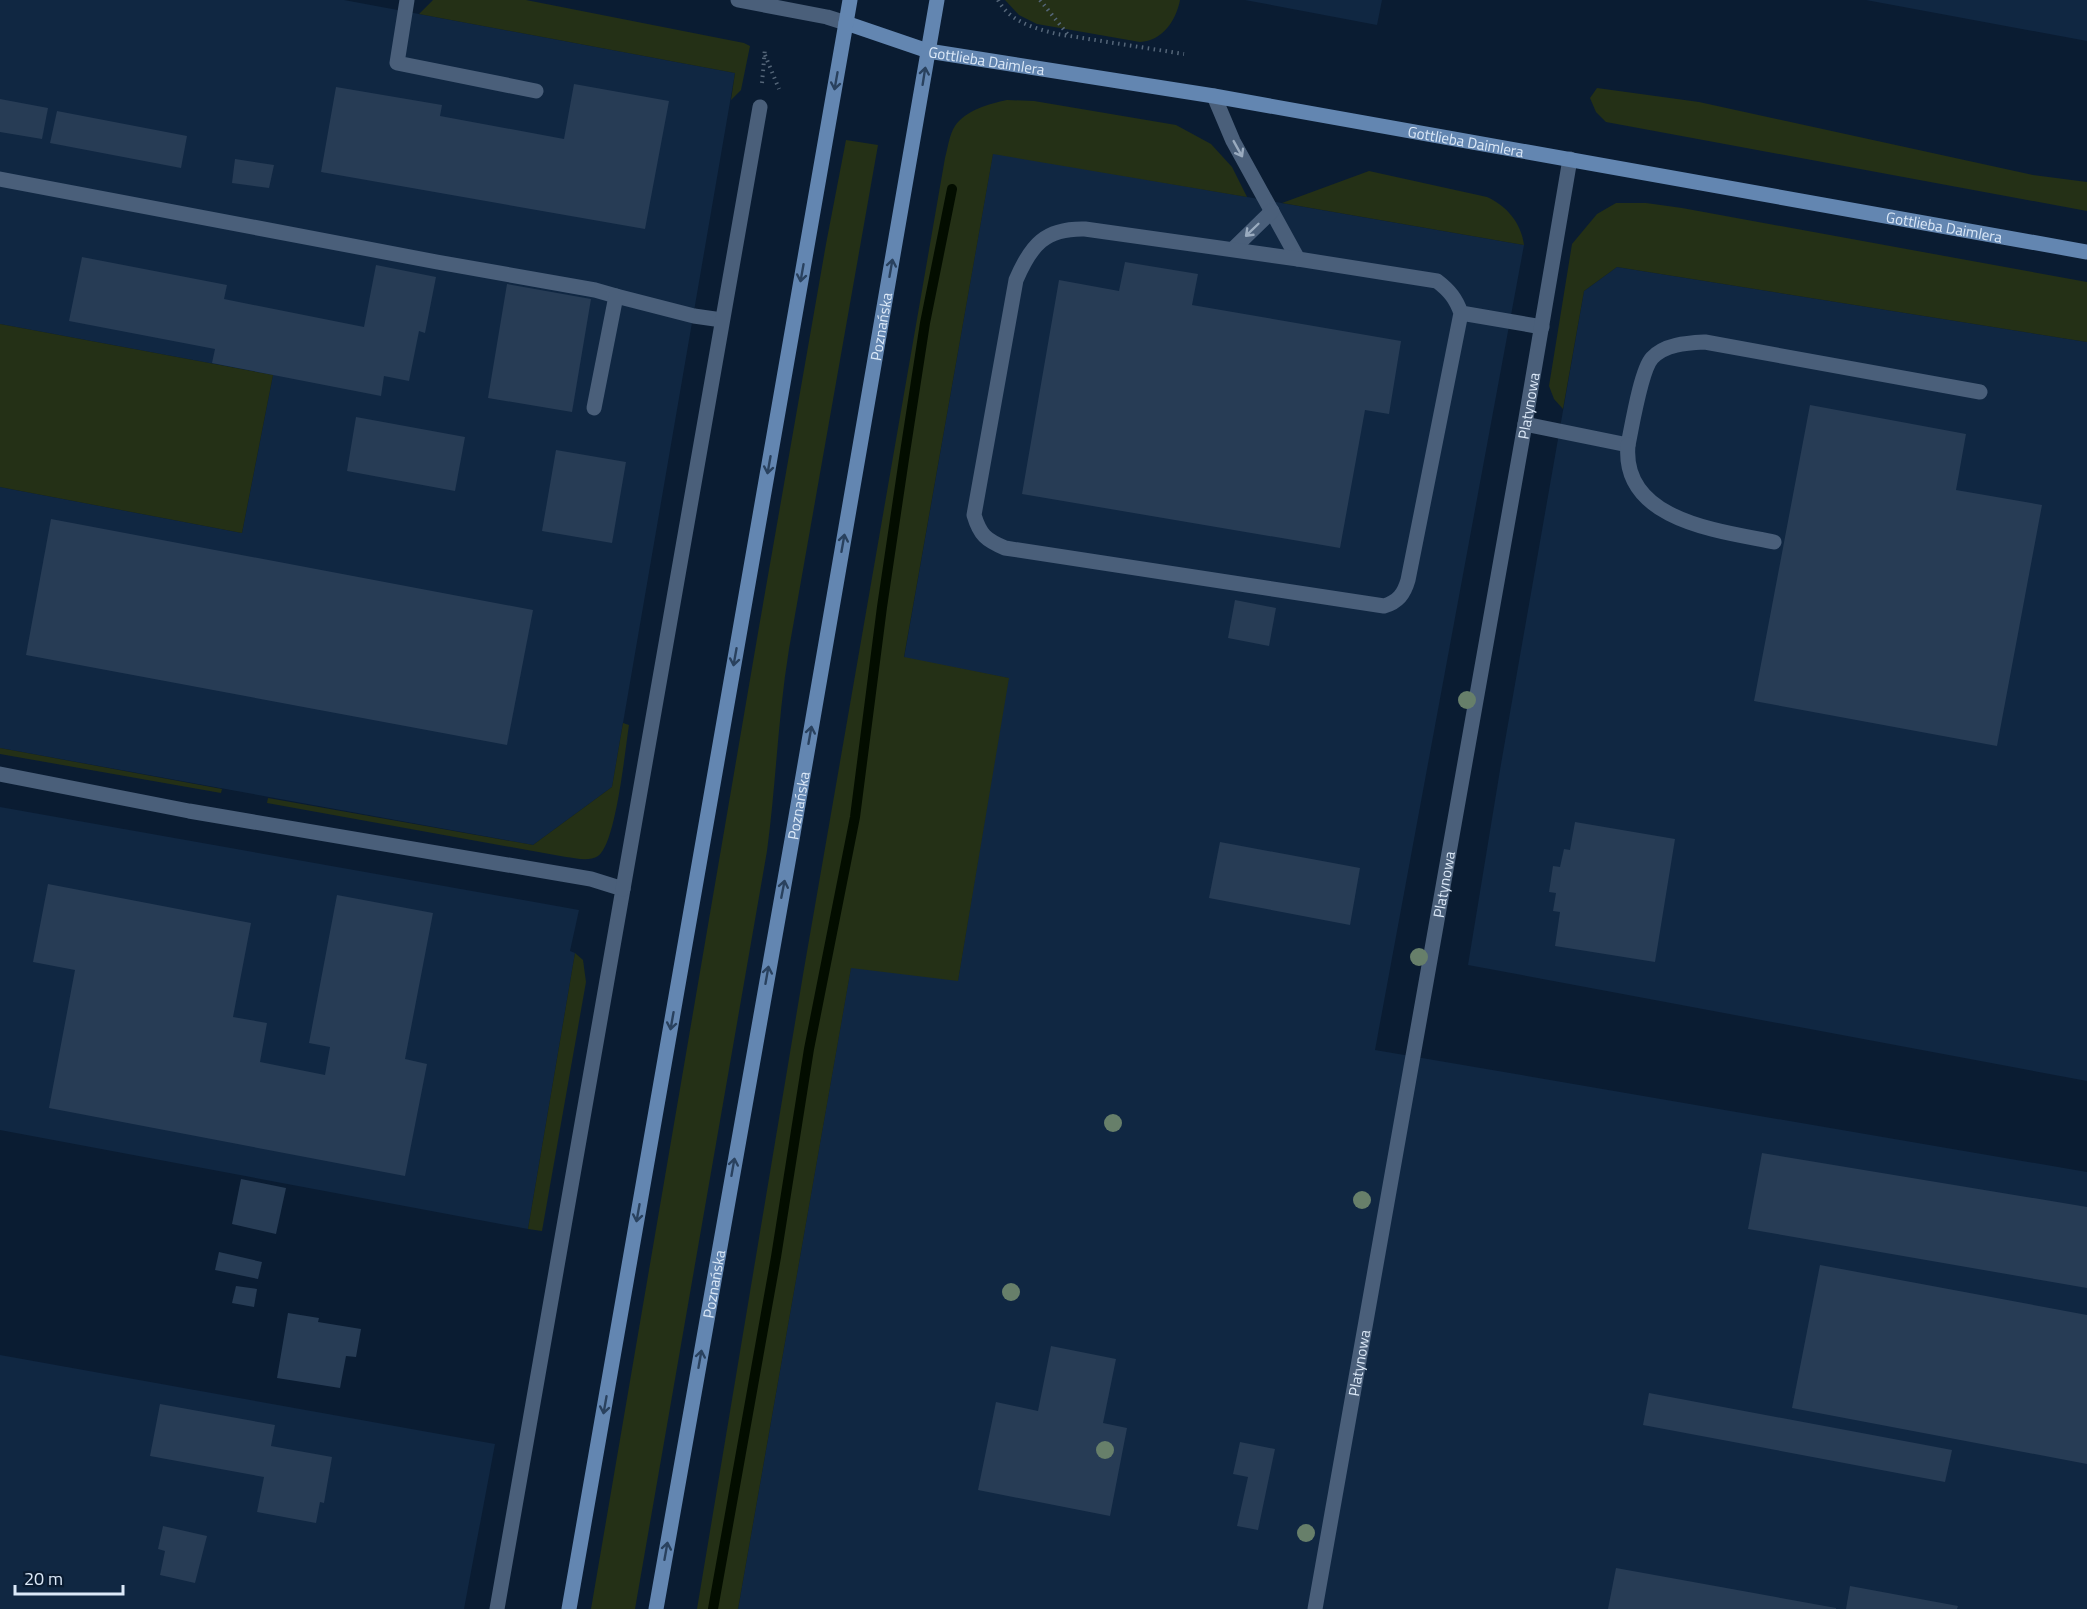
<svg xmlns="http://www.w3.org/2000/svg" width="2087" height="1609" viewBox="0 0 2087 1609" font-family="'Titillium Web',sans-serif">
<rect width="100%" height="100%" fill="#0a1c32"/>
<!-- built -->
<g fill="#102742">
<path d="M0 0H344L735 73 612 787 533 845 0 748V487L242 533 273 375 0 324Z"/>
<path d="M1245 0H1382L1377 25Z"/>
<path d="M1866 0H2087V41Z"/>
<path d="M993 153 1524 245 1375 1050 2087 1172V1609H738L851 967 958 980 1008 678 904 658Z"/>
<path d="M1617 267 2087 342V1081L1468 965 1501 764 1584 291Z"/>
<path d="M0 807 579 910 570 951 575 953 528 1229 0 1130Z"/>
<path d="M0 1355 495 1444 464 1609H0Z"/>
</g>
<!-- green -->
<g fill="#243016">
<path d="M433 0H526L744 43 750 46 741 90 731 100 735 73 419 14Z"/>
<path d="M1005 0H1180C1176 21 1162 41 1140 42L1037 24 1019 15Z"/>
<path d="M1597 88 1699 102 2033 175 2087 182V211L1606 122 1596 112 1590 98Z"/>
<path d="M1007 100 1034 101 1176 125 1211 144 1232 167 1247 197 993 154 904 657 1009 678 958 981 851 968 738 1609H697L804 969 945 158C948 148 949 135 955 126 966 110 989 104 1007 100Z"/>
<path d="M846 140 878 145 789 649C778 716 776 784 767 851L635 1609H591L759 627 826 244Z"/>
<path d="M1369 171 1487 197C1507 206 1521 223 1524 245L1282 203Z"/>
<path d="M1616 203H1646L1682 208 2087 282V342L1617 267 1584 291 1563 409 1554 399 1549 386 1572 244 1597 214Z"/>
<path d="M0 324 273 375 242 533 0 487Z"/>
<path d="M623 723 629 725C625 750 616 844 598 856 589 862 575 858 566 857L267 803 268 798 533 845 612 787Z"/>
<path d="M0 748 222 789 221 793 0 754Z"/>
<path d="M575 953 583 960 586 982 542 1231 528 1229Z"/>
</g>
<g fill="none" stroke-linecap="round" stroke-linejoin="round">
<!-- stream -->
<path stroke="#030d00" stroke-width="10" d="M713 1609 776 1257 809 1049 855 817 882 607 904 459 925 323 952 189"/>
</g>
<!-- building -->
<g fill="#273c55">
<path d="M574 84 669 101 645 229 321 172 336 87 442 105 440 116 564 139Z"/>
<path d="M0 99 48 108 42 139 0 132Z"/>
<path d="M57 111 187 136 181 168 50 143Z"/>
<path d="M235 159 274 165 269 188 232 183Z"/>
<path d="M82 257 227 285 224 299 364 327 376 265 436 277 425 333 419 331 409 381 384 376 381 396 212 363 215 349 69 321Z"/>
<path d="M1125 262 1198 274 1192 305 1401 341 1389 414 1365 410 1340 548 1022 494 1059 280 1119 291Z"/>
<path d="M507 284 591 299 572 412 488 398Z"/>
<path d="M1810 405 1966 434 1956 490 2042 505 1997 746 1754 701Z"/>
<path d="M356 417 465 437 455 491 347 471Z"/>
<path d="M556 450 626 462 612 543 542 531Z"/>
<path d="M51 519 533 610 507 745 26 655Z"/>
<path d="M1235 600 1276 608 1269 646 1228 638Z"/>
<path d="M1575 822 1675 839 1655 962 1555 946 1560 912 1553 911 1556 893 1549 892 1553 866 1560 867 1564 849 1570 850Z"/>
<path d="M1220 842 1360 868 1350 925 1209 898Z"/>
<path d="M48 884 251 923 233 1017 267 1023 260 1062 325 1075 330 1047 309 1043 337 895 433 913 405 1059 427 1064 405 1176 49 1108 75 970 33 962Z"/>
<path d="M1762 1153 2087 1207V1288L1748 1229Z"/>
<path d="M241 1179 286 1188 276 1234 232 1224Z"/>
<path d="M219 1252 262 1262 258 1279 215 1270Z"/>
<path d="M1820 1265 2087 1315V1464L1792 1408Z"/>
<path d="M236 1286 257 1289 254 1307 232 1303Z"/>
<path d="M288 1313 319 1318 318 1322 361 1329 356 1357 346 1356 340 1388 277 1378Z"/>
<path d="M1051 1346 1116 1359 1103 1423 1127 1428 1110 1516 978 1490 996 1402 1038 1411Z"/>
<path d="M1649 1393 1952 1450 1945 1482 1643 1425Z"/>
<path d="M160 1404 275 1425 271 1446 332 1457 324 1503 320 1502 316 1523 257 1512 264 1477 150 1456Z"/>
<path d="M1240 1442 1275 1449 1258 1530 1237 1526 1248 1477 1233 1474Z"/>
<path d="M163 1526 207 1536 195 1583 160 1575 165 1551 158 1549Z"/>
<path d="M1616 1568 1836 1608V1609H1608Z"/>
<path d="M1850 1586 1958 1606 1957 1609H1846Z"/>
</g>
<g fill="none" stroke-linecap="round" stroke-linejoin="round">
<!-- path -->
<g stroke="#556679" stroke-width="4" stroke-dasharray="1.5 4.5" stroke-linecap="butt">
<path d="M998 0C1010 22 1034 28 1057 34L1184 54"/>
<path d="M1040 0 1069 36"/>
<path d="M765 55 779 89"/>
<path d="M762 83 765 48"/>
</g>
<!-- lane -->
<g stroke="#4a5f7a" stroke-width="15">
<path d="M407 0 397 63 536 91"/>
<path d="M1214 96 1233 141 1298 259"/>
<path d="M0 179 437 262 595 290 616 296"/>
<path d="M1233 249 1272 211"/>
<path d="M1461 313 1408 580C1404 594 1398 602 1384 606L1005 548C986 540 980 535 974 515L1016 280C1031 245 1045 228 1085 229L1298 259 1437 281C1450 291 1456 299 1461 313L1542 327"/>
<path d="M594 408 616 296 694 316 722 320"/>
<path d="M1525 424 1628 445C1632 426 1641 370 1652 358 1665 344 1687 343 1705 342L1980 392"/>
<path d="M1628 445C1621 521 1720 531 1774 542"/>
</g>
<!-- street -->
<g stroke="#4a5f7a" stroke-width="15">
<path d="M738 0 827 17 846 23"/>
<path d="M0 774 189 811 591 879 623 889 497 1609"/>
<path d="M623 889 760 107"/>
<path id="s1" d="M1315 1609 1525 424 1570 159"/>
</g>
<!-- secondary -->
<g stroke="#6386b1" stroke-width="15">
<path id="s2" d="M846 23 928 51 1214 96 2087 252"/>
<path d="M569 1609 850 0"/>
<path id="s3" d="M656 1609 793 834 937 0"/>
</g>
</g>
<!-- trees -->
<g fill="#677f6a">
<circle cx="1467" cy="700" r="9"/>
<circle cx="1419" cy="957" r="9"/>
<circle cx="1113" cy="1123" r="9"/>
<circle cx="1362" cy="1200" r="9"/>
<circle cx="1011" cy="1292" r="9"/>
<circle cx="1105" cy="1450" r="9"/>
<circle cx="1306" cy="1533" r="9"/>
</g>
<!-- one-way arrows -->
<defs><path id="oneway-shaft" d="M-6 0H5M1.5-3L5.5 0L1.5 3" fill="none" stroke-width="1.6" stroke-linecap="round" stroke-linejoin="round" transform="scale(1.5)"/></defs>
<g stroke="#29415e">
<use href="#oneway-shaft" transform="translate(924 76) rotate(-81)"/>
<use href="#oneway-shaft" transform="translate(836 81) rotate(100)"/>
<use href="#oneway-shaft" transform="translate(891 268) rotate(-80)"/>
<use href="#oneway-shaft" transform="translate(802 273) rotate(100)"/>
<use href="#oneway-shaft" transform="translate(769 465) rotate(100)"/>
<use href="#oneway-shaft" transform="translate(843 543) rotate(-80)"/>
<use href="#oneway-shaft" transform="translate(735 657) rotate(100)"/>
<use href="#oneway-shaft" transform="translate(810 735) rotate(-80)"/>
<use href="#oneway-shaft" transform="translate(783 889) rotate(-79)"/>
<use href="#oneway-shaft" transform="translate(767 975) rotate(-80)"/>
<use href="#oneway-shaft" transform="translate(672 1021) rotate(100)"/>
<use href="#oneway-shaft" transform="translate(733 1167) rotate(-80)"/>
<use href="#oneway-shaft" transform="translate(638 1213) rotate(100)"/>
<use href="#oneway-shaft" transform="translate(700 1359) rotate(-80)"/>
<use href="#oneway-shaft" transform="translate(605 1405) rotate(100)"/>
<use href="#oneway-shaft" transform="translate(666 1551) rotate(-80)"/>
</g>
<g stroke="#9aabbf">
<use href="#oneway-shaft" transform="translate(1238 149) rotate(61)"/>
<use href="#oneway-shaft" transform="translate(1252 230) rotate(136)"/>
</g>
<g text-anchor="middle" dominant-baseline="central" stroke-width="6" stroke-linejoin="round" paint-order="stroke">
<!-- street labels -->
<g font-size="15" fill="#dce9f8" stroke="#0a1c32">
<text stroke="none"><textPath href="#s2" startOffset="146">Gottlieba Daimlera</textPath></text>
<text stroke="none"><textPath href="#s2" startOffset="632">Gottlieba Daimlera</textPath></text>
<text stroke="none"><textPath href="#s2" startOffset="1118">Gottlieba Daimlera</textPath></text>
<text stroke="none"><textPath href="#s3" startOffset="1302">Poznańska</textPath></text>
<text stroke="none"><textPath href="#s1" startOffset="1222">Platynowa</textPath></text>
<text stroke="none"><textPath href="#s3" startOffset="816">Poznańska</textPath></text>
<text stroke="none"><textPath href="#s1" startOffset="736">Platynowa</textPath></text>
<text stroke="none"><textPath href="#s3" startOffset="330">Poznańska</textPath></text>
<text stroke="none"><textPath href="#s1" startOffset="250">Platynowa</textPath></text>
</g>
</g>
<!-- scale -->
<path d="M15 1585v9h108v-9" fill="none" stroke="#dce9f8" stroke-width="3"/>
<text x="24" y="1585" font-size="18" fill="#dce9f8" stroke="#0a1c32" stroke-width="4.5" paint-order="stroke">20 m</text>
</svg>
